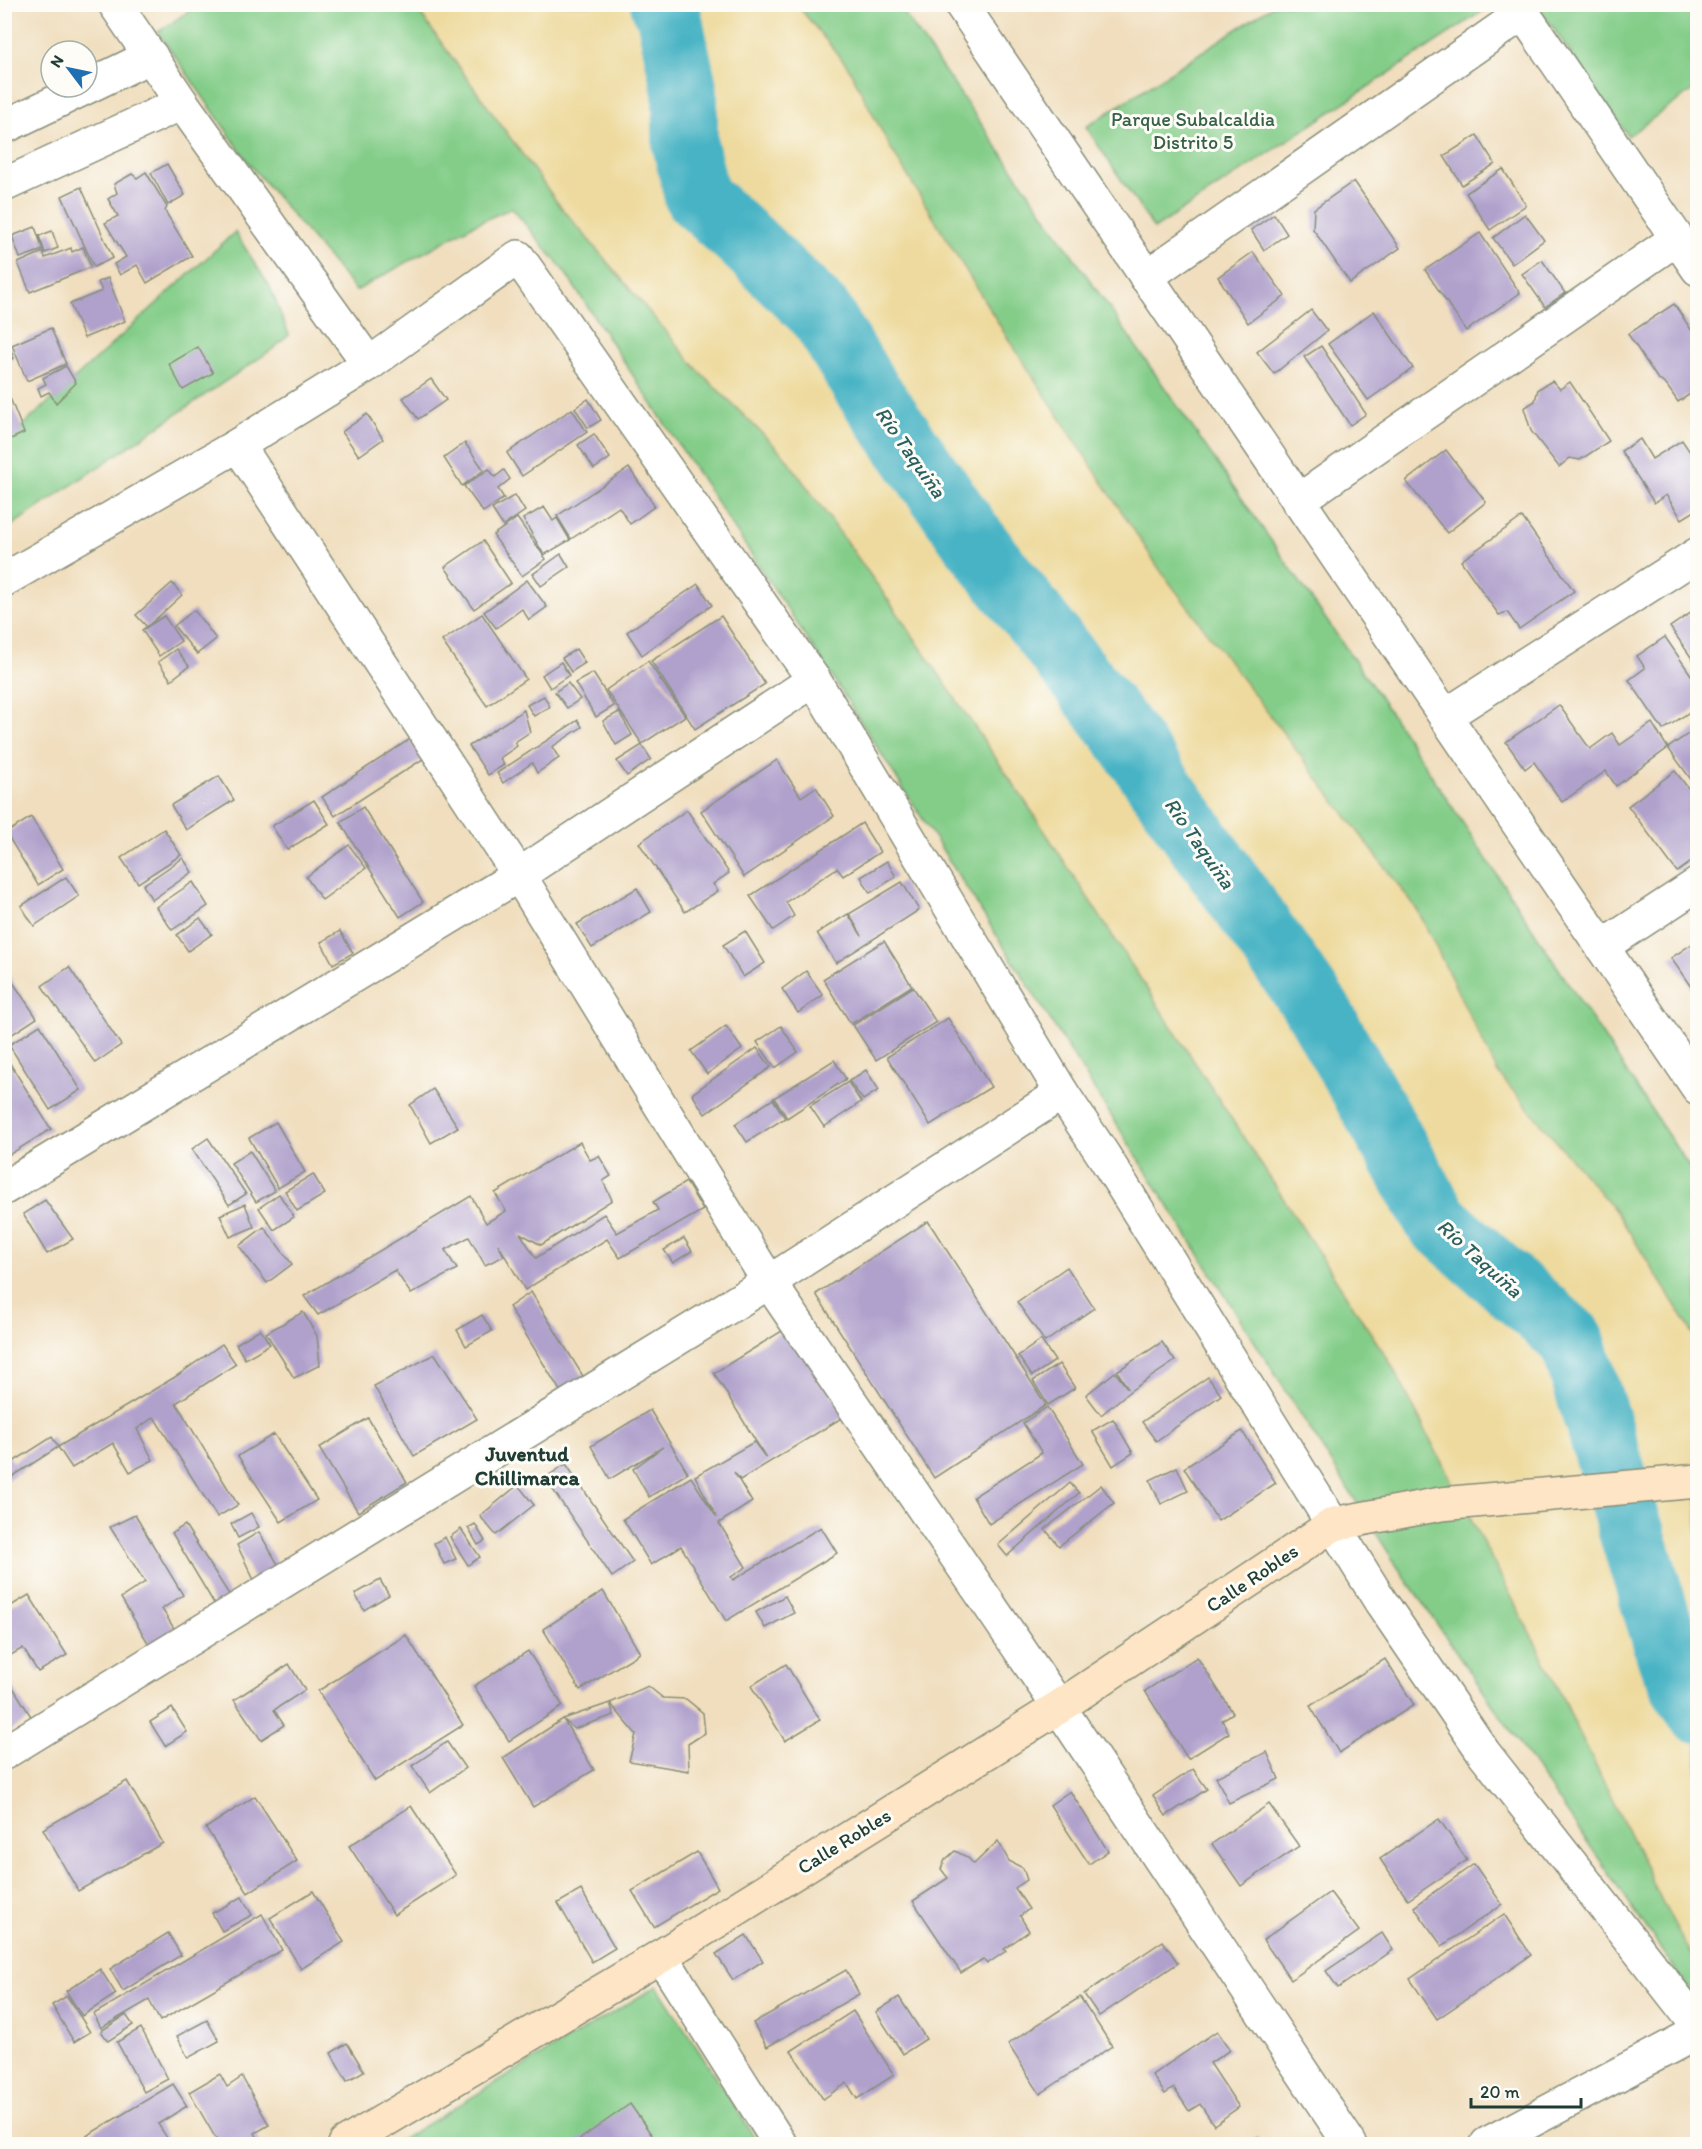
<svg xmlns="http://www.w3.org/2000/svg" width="1702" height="2149" viewBox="0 0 1702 2149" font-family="Itim,sans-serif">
<rect width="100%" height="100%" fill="#fdfcf7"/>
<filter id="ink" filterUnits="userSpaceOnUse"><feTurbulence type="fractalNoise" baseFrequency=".0167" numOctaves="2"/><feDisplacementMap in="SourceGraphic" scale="12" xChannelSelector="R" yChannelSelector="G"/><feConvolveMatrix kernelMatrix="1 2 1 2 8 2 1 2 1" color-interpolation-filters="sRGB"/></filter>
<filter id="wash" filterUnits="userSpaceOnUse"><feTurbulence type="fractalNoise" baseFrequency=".008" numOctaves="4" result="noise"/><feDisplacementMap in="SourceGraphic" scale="24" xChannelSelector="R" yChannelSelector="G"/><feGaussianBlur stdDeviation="1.35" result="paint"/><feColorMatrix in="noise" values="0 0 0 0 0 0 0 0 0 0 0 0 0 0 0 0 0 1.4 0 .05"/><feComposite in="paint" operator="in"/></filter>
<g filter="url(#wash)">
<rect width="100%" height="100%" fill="#f0debe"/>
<!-- green -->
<g fill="#84cd89" stroke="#52855e" stroke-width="1.5">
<path d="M198 5H414L557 202 699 371 784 455 894 608 1027 804 1391 1364 1539 1650 1665 1907 1697 1965V2001L1397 1566 835 681 564 271 512 208 473 225 356 291 251 166 158 32Z"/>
<path d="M797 5H902L906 16 1380 697 1697 1179V1351L1695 1337 1618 1214 1497 1073 1418 911 1160 571 1005 334 891 149 848 67Z"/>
<path d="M1274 5H1492L1154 229 1086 127Z"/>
<path d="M1537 5H1697V87L1628 136Z"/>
<path d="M235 232 270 287 289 335 273 349 5 530V442Z"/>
<path d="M657 1986 759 2144H394Z"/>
</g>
<!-- sand -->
<path fill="#eeda9e" stroke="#868c69" stroke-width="1.5" d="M414 5H797L848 67 891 149 1005 334 1160 570 1418 911 1498 1073 1618 1214 1695 1337 1697 1351V1965L1665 1907 1539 1650 1391 1364 1027 804 894 608 784 455 699 371 557 202Z"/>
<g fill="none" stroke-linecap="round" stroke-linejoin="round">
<!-- river -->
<path stroke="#47b3c4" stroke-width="66" d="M663 4 669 16 685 92V144L697 197 747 242 821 314 864 385 972 538 1118 726 1318 1010 1437 1221 1572 1340 1672 1663 1698 1710"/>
</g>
<g id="blocks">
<!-- building -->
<g fill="#b0a1cc">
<path d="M1477 135 1495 164 1462 185 1444 156Z"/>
<path d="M167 164 185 195 168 205 151 173Z"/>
<path d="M1503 169 1526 205 1490 230 1466 193Z"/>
<path d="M146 172 167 207 165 211 192 256 147 283 137 265 120 275 114 264 126 257 105 223 118 216 108 199 117 193 114 184 132 174 137 178Z"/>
<path d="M1354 181 1400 248 1350 283 1313 229 1314 209Z"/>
<path d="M81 187 113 258 94 267 62 196Z"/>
<path d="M1274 214 1287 234 1264 250 1251 230Z"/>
<path d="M1525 214 1544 240 1512 264 1493 238Z"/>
<path d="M35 227 43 250 20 258 12 236Z"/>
<path d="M52 231 58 248 45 253 39 236Z"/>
<path d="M1480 233 1520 293 1466 331 1425 270Z"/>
<path d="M83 247 91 267 30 292 18 263 43 252 45 258 71 248 72 252Z"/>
<path d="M1253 252 1285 296 1248 323 1218 277Z"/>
<path d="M1542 260 1565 293 1545 307 1522 274Z"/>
<path d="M108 278 125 321 84 338 70 304 102 291 98 282Z"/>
<path d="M1674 304 1698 340V389L1678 402 1667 386 1657 378 1628 334Z"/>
<path d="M1311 310 1327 331 1274 374 1257 352Z"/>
<path d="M1374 311 1413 368 1368 400 1328 344Z"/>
<path d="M51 328 66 364 27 381 12 345Z"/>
<path d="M4 334 14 358 4 362Z"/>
<path d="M1321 346 1366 414 1350 425 1304 357Z"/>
<path d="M198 347 213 373 183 390 169 364Z"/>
<path d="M66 366 76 383 56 403 49 392 41 396 38 388 46 384 43 378Z"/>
<path d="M431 379 446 400 418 419 403 398Z"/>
<path d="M1552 381 1560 389 1570 382 1609 441 1580 460 1570 458 1559 467 1531 431 1524 408 1535 401 1538 389Z"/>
<path d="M10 398 24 433 4 442V401Z"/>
<path d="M588 399 601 420 588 428 575 408Z"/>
<path d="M572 409 587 432 522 476 507 453Z"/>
<path d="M367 414 383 439 359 456 342 432Z"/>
<path d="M594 434 610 458 594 469 578 445Z"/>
<path d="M1640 439 1652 459 1682 440 1698 464V509L1682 519 1666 495 1654 503 1621 451Z"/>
<path d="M465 443 484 470 462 486 444 458Z"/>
<path d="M1446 450 1486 502 1447 533 1406 481Z"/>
<path d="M629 468 655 506 630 524 619 507 571 539 557 516Z"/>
<path d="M489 469 495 477 504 470 510 479 498 489 504 498 483 512 464 486Z"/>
<path d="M515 495 525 511 503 526 492 509Z"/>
<path d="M544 507 553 521 557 518 570 540 544 555 523 519Z"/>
<path d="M1522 517 1574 591 1519 629 1507 612 1499 615 1461 561Z"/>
<path d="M517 518 546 559 522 576 493 535Z"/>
<path d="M483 541 511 583 474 609 445 567Z"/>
<path d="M561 554 569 567 541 586 533 574Z"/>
<path d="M527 580 547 607 529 620 522 609 496 628 484 612Z"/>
<path d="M172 583 182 595 147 627 136 615Z"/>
<path d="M698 584 712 605 642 655 627 632Z"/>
<path d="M1698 608V667L1670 627Z"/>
<path d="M194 610 216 639 197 654 174 626Z"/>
<path d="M482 614 526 679 487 706 442 641Z"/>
<path d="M164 616 181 641 159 656 142 630Z"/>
<path d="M721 616 765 684 695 729 651 661Z"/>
<path d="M1665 637 1698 685V706L1663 730 1629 680 1645 668 1637 656Z"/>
<path d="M176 649 189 666 171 680 158 662Z"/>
<path d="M576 649 585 663 571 672 562 658Z"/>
<path d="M648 661 685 716 642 744 606 690Z"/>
<path d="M561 662 569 675 550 688 542 675Z"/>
<path d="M593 673 614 706 596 717 575 683Z"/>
<path d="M568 683 580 699 567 708 555 692Z"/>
<path d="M544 696 550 707 534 716 527 705Z"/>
<path d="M1559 705 1590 749 1612 733 1620 745 1652 723 1668 748 1616 786 1606 771 1562 802 1534 762 1525 769 1506 742Z"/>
<path d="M524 710 530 732 515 742 517 746 500 758 504 765 488 775 469 746Z"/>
<path d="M619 712 632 735 616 745 603 721Z"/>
<path d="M578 720 582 727 552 747 559 758 537 773 532 763 503 783 497 773Z"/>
<path d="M1698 727V789L1668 748Z"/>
<path d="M410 739 423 759 335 816 322 797Z"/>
<path d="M642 745 651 759 627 776 617 761Z"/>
<path d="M777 760 801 797 816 787 834 816 744 877 701 811Z"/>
<path d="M1675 771 1698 801V857L1677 872 1628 806Z"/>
<path d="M219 776 234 800 186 830 171 805Z"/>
<path d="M314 800 329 824 287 850 272 826Z"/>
<path d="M363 807 423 902 400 917 340 822Z"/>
<path d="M687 810 729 873 713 884 718 891 685 912 639 843Z"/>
<path d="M31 817 63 869 38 885 6 833Z"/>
<path d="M862 823 880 852 843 876 837 868 786 902 794 916 773 930 750 896Z"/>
<path d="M164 829 181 855 138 883 121 858Z"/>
<path d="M349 845 366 868 322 900 306 877Z"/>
<path d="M183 858 192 872 152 900 143 885Z"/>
<path d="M887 861 896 877 870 893 861 877Z"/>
<path d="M66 877 79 896 34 926 21 906Z"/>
<path d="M193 882 208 906 172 930 156 907Z"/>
<path d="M902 882 919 910 836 963 817 933 848 914 862 936 849 914Z"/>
<path d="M637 888 651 912 592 948 577 924Z"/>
<path d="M200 918 212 934 188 951 177 935Z"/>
<path d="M340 931 353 953 333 964 321 942Z"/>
<path d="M745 931 765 963 743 977 723 945Z"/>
<path d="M1698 940V997L1671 958Z"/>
<path d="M884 941 912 986 851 1024 823 979Z"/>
<path d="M69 967 121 1045 95 1063 42 986Z"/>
<path d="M4 969 37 1018 8 1037 4 1032Z"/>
<path d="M806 971 823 995 798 1013 782 989Z"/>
<path d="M913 987 936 1022 876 1060 853 1025Z"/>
<path d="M948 1018 991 1087 930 1125 887 1057Z"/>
<path d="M40 1025 81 1090 50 1110 9 1045Z"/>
<path d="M726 1026 742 1049 707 1074 691 1051Z"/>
<path d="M781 1026 798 1052 775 1068 757 1042Z"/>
<path d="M757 1048 771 1067 705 1114 692 1094Z"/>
<path d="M4 1054 51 1129 4 1158Z"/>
<path d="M834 1060 846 1079 787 1118 774 1098Z"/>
<path d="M866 1070 879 1090 863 1100 849 1081Z"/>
<path d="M848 1082 861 1102 824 1127 810 1106Z"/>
<path d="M433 1089 458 1127 431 1143 410 1105Z"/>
<path d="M773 1099 785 1118 747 1142 735 1124Z"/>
<path d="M276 1122 305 1172 278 1188 249 1138Z"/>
<path d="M208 1138 246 1194 229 1205 192 1149Z"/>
<path d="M580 1142 590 1160 599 1156 611 1176 603 1181 612 1200 541 1245 520 1233 536 1258 604 1214 617 1233 658 1210 653 1202 686 1182 703 1210 620 1258 607 1239 525 1290 498 1244 504 1256 485 1265 469 1237 445 1250 457 1269 411 1294 395 1270 318 1315 304 1296 471 1196 486 1223 506 1211 495 1193Z"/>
<path d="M250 1151 275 1191 256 1202 231 1163Z"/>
<path d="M313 1174 325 1194 297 1211 285 1191Z"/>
<path d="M279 1194 294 1217 274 1230 259 1208Z"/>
<path d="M45 1200 73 1239 47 1254 23 1214Z"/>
<path d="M245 1204 254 1227 230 1237 220 1215Z"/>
<path d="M928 1221 1046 1405 934 1478 816 1294Z"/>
<path d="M264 1227 292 1264 267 1283 239 1246Z"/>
<path d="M684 1238 692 1251 673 1263 664 1250Z"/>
<path d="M1067 1267 1094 1308 1045 1342 1017 1302Z"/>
<path d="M531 1292 586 1381 562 1394 509 1307Z"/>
<path d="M303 1312 317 1336 320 1365 294 1378 266 1333Z"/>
<path d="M482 1315 492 1331 466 1346 457 1330Z"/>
<path d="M790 1326 845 1416 740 1480 734 1472 752 1502 719 1523 746 1567 731 1577 733 1580 821 1527 837 1553 726 1621 681 1546 651 1565 623 1519 691 1477 717 1518 695 1476 754 1442 766 1458 714 1373Z"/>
<path d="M260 1329 270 1344 245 1359 236 1344Z"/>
<path d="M1041 1340 1055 1361 1032 1376 1018 1356Z"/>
<path d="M1162 1342 1175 1361 1130 1391 1101 1415 1086 1395 1115 1372 1128 1389 1117 1371Z"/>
<path d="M222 1344 236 1364 176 1403 238 1505 217 1517 154 1417 137 1429 153 1460 130 1472 113 1443 72 1468 58 1447 4 1482V1449L13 1462 52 1437 58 1447 175 1377Z"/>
<path d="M435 1354 477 1419 414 1456 374 1386Z"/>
<path d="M1059 1364 1075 1388 1048 1405 1033 1381Z"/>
<path d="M1208 1377 1221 1395 1156 1441 1142 1422Z"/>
<path d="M1047 1407 1083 1464 989 1524 973 1497 1042 1453 1023 1423Z"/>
<path d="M650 1410 688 1473 649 1497 633 1469 663 1447 610 1479 591 1446Z"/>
<path d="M368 1418 407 1482 358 1512 319 1448Z"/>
<path d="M1113 1419 1133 1453 1113 1466 1092 1431Z"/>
<path d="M1242 1431 1276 1483 1218 1521 1184 1468Z"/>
<path d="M274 1434 317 1500 281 1522 238 1456Z"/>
<path d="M566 1464 633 1562 612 1577 545 1478Z"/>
<path d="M1177 1467 1188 1491 1161 1504 1150 1480Z"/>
<path d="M1070 1483 1079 1493 1007 1556 998 1545Z"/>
<path d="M518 1485 534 1505 496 1535 480 1516Z"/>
<path d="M1101 1485 1114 1503 1059 1546 1045 1529Z"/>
<path d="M251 1513 259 1527 238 1538 231 1524Z"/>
<path d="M135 1515 183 1595 162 1609 175 1630 150 1646 121 1598 145 1582 110 1527Z"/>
<path d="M475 1524 485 1541 478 1545 468 1528Z"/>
<path d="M185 1525 230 1596 215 1605 172 1533Z"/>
<path d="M461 1529 480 1557 468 1565 450 1537Z"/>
<path d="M259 1532 279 1566 254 1580 237 1545Z"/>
<path d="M445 1537 456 1559 444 1564 434 1543Z"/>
<path d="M380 1580 389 1595 364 1610 355 1594Z"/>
<path d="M603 1591 640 1653 580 1690 543 1629Z"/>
<path d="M29 1595 67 1655 38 1672 23 1648 4 1659V1610Z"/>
<path d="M785 1596 794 1613 765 1628 756 1612Z"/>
<path d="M406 1635 463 1725 375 1781 318 1691Z"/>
<path d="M528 1651 563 1706 509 1741 474 1686Z"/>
<path d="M1197 1657 1233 1713 1222 1720 1229 1733 1188 1759 1145 1691Z"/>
<path d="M1385 1659 1414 1705 1339 1753 1310 1706Z"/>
<path d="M289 1664 305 1690 274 1710 284 1725 261 1740 234 1700Z"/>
<path d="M786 1664 820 1720 785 1741 751 1686Z"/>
<path d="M4 1673 32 1718 4 1734Z"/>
<path d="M648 1686 663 1698 686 1699 703 1713 705 1733 688 1744 689 1771 629 1761 636 1734 610 1703Z"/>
<path d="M610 1703 614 1715 574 1729 563 1719 594 1770 533 1807 503 1758 563 1719Z"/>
<path d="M172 1708 187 1732 165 1746 150 1722Z"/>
<path d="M447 1742 465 1768 430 1793 412 1766Z"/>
<path d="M1267 1752 1279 1779 1229 1803 1216 1777Z"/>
<path d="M1193 1769 1207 1789 1166 1816 1153 1796Z"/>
<path d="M127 1781 163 1843 78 1891 43 1829Z"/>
<path d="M1070 1791 1108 1851 1089 1864 1050 1805Z"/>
<path d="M255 1796 297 1861 248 1893 206 1828Z"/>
<path d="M1269 1804 1299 1846 1241 1886 1212 1844Z"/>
<path d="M411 1806 456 1875 394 1915 349 1846Z"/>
<path d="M1439 1819 1467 1860 1408 1900 1380 1859Z"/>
<path d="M998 1841 1009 1861 1023 1868 1027 1880 1015 1888 1029 1909 1020 1916 1029 1931 1004 1949 1006 1951 987 1964 983 1959 961 1973 913 1901 948 1878 941 1869 945 1860 955 1851 967 1857 974 1864Z"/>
<path d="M697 1852 718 1888 654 1927 632 1891Z"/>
<path d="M1474 1864 1502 1904 1442 1946 1414 1907Z"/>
<path d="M581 1890 615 1948 592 1962 558 1903Z"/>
<path d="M313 1891 344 1942 301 1969 270 1918Z"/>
<path d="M1330 1892 1359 1931 1291 1980 1263 1940Z"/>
<path d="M242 1897 252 1915 222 1931 212 1913Z"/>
<path d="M262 1914 282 1950 160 2021 149 2000 101 2028 94 2014Z"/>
<path d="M1504 1914 1531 1955 1437 2019 1410 1979Z"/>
<path d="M168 1933 181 1955 123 1991 110 1969Z"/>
<path d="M1382 1933 1393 1950 1338 1988 1326 1971Z"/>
<path d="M746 1935 763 1961 733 1980 716 1954Z"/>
<path d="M1163 1941 1178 1963 1099 2016 1084 1994Z"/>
<path d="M100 1969 116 1994 82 2016 66 1991Z"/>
<path d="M846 1970 859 1994 767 2047 753 2023Z"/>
<path d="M67 1996 90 2032 74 2042 52 2005Z"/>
<path d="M899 1997 926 2039 903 2054 876 2012Z"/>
<path d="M1080 1997 1112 2046 1040 2094 1008 2044Z"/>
<path d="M853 2011 894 2075 857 2099 847 2083 823 2099 791 2051Z"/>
<path d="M126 2015 133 2025 108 2041 101 2031Z"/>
<path d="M207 2020 219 2041 188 2058 177 2036Z"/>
<path d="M141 2028 168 2079 144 2092 117 2042Z"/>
<path d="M1217 2031 1230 2050 1210 2063 1239 2107 1214 2125 1200 2104 1189 2111 1174 2088 1165 2094 1152 2075Z"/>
<path d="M347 2043 364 2071 347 2081 331 2053Z"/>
<path d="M220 2074 227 2087 242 2077 269 2125 255 2133 261 2144H219L189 2092Z"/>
<path d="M173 2084 187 2106 158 2124 171 2144H133L131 2141 125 2144H73Z"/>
<path d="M630 2104 658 2144H573Z"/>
<path d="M1258 2137 1262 2144H1247Z"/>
</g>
</g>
</g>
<g filter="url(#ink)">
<use href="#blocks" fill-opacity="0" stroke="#888e79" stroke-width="1.5"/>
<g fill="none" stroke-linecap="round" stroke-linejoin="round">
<defs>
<g id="street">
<path d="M115 4 182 103 369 364"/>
<path d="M961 4 1698 1088"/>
<path d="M4 127 151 56"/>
<path d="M4 185 182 103"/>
<path d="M1146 277 1523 13 1698 269"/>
<path d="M238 445 519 875 769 1282 1059 1707 1350 2144"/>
<path d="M1298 501 1676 239"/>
<path d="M4 580 238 445 369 364 518 257 814 680 1062 1093 1104 1156 1381 1602 1484 1753 1698 2026"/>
<path d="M1445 716 1698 554"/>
<path d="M1602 947 1698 884"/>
<path d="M4 1188 519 875 814 680"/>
<path d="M4 1753 769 1282 1062 1093"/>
<path d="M661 1956 780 2144"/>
<path d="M1487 2144 1698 2032"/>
</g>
<path id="secondary" d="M345 2144 661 1956 1059 1707 1334 1524 1441 1504 1698 1481"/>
</defs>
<!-- street casing -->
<use href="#street" stroke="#888e79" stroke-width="36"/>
<!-- secondary casing -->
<use href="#secondary" stroke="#888e79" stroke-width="36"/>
<!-- street -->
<use href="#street" stroke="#fff" stroke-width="33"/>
<!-- secondary -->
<use href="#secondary" stroke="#fde5c5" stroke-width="33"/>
</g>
</g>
<g text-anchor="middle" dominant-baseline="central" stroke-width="6" stroke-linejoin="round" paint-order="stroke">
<!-- park labels -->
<g font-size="20" fill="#386149" stroke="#fdfcf7">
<text x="1193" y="119">Parque Subalcaldia<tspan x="1193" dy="23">Distrito 5</tspan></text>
</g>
<!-- street labels -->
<g font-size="20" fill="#1f3d34" stroke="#fdfcf7">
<text transform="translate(1252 1578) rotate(-34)">Calle Robles</text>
<text transform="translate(844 1841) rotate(-32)">Calle Robles</text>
</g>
<!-- water labels -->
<g font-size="21" font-style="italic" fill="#2b605f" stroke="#fdfcf7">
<text transform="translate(911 452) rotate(55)">Río Taquiña</text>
<text transform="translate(1200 843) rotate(55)">Río Taquiña</text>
<text transform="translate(1480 1258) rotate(42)">Río Taquiña</text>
</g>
<!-- neighbourhood labels -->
<g font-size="21" font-weight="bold" fill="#1f3d34" stroke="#fdfcf7">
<text x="527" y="1453">Juventud<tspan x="527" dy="24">Chillimarca</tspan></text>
</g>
</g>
<!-- margin -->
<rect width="1702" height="2149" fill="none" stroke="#fdfcf7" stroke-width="24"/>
<!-- north arrow -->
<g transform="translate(69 69) rotate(302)"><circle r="28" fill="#fdfcf7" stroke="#a4b0a9" stroke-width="1.5"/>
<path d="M0-4.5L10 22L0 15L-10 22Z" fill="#1f6fb2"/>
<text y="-9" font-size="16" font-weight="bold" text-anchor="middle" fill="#1f3d34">N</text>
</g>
<!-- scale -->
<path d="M1471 2098v9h110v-9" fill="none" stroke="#1f3d34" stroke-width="3"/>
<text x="1480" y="2098" font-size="18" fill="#1f3d34" stroke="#fdfcf7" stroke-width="4.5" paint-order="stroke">20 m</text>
</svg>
